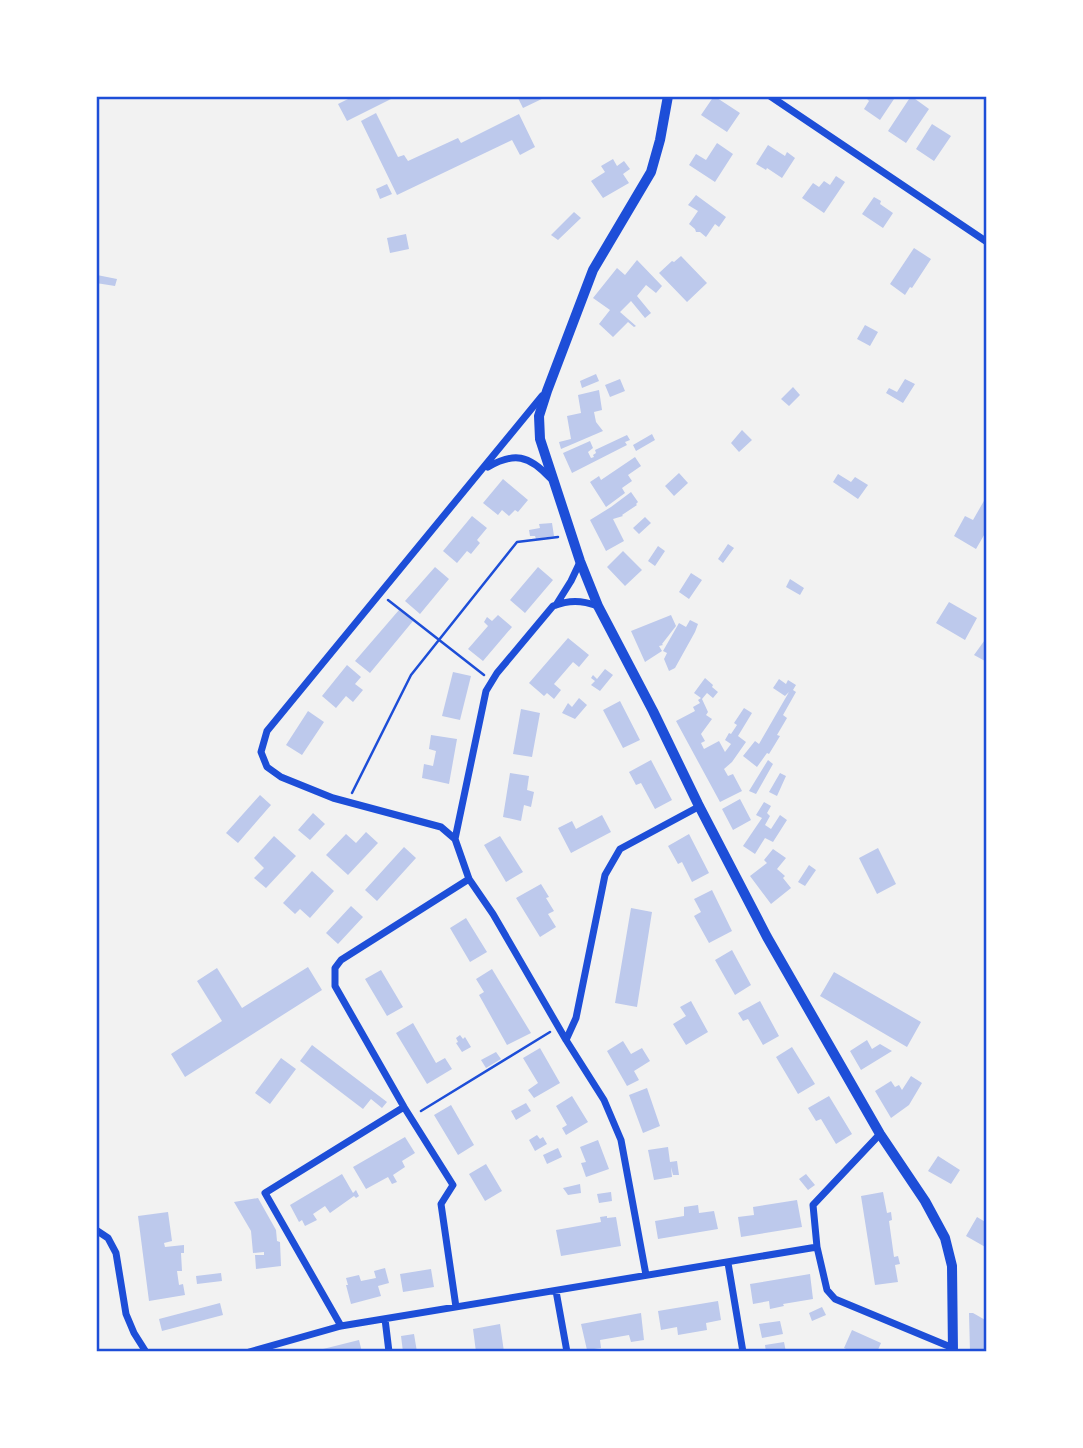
<svg xmlns="http://www.w3.org/2000/svg" width="1083" height="1448" font-family="Lato,sans-serif">
<style>
.building{fill:#bdc9ec}
.lines{fill:none;stroke-linecap:round;stroke-linejoin:round}
.path{stroke:#1d4ed8;stroke-width:2.5}
.minor{stroke:#1d4ed8;stroke-width:7}
.tertiary{stroke:#1d4ed8;stroke-width:10}
.neatline{fill:none;stroke:#1d4ed8;stroke-width:2.5}
</style>
<rect width="100%" height="100%" fill="#f2f2f2"/>
<path class="building" d="M354 96H397L347 121 338 104Z
M517 96H548L523 108Z
M714 96 740 113 727 132 701 115Z
M869 96H896L880 120 864 109 869 101 867 99Z
M911 96 929 109 906 143 888 131Z
M376 113 398 157 404 155 408 161 458 138 461 143 519 114 535 147 520 155 512 140 397 195 361 121Z
M932 124 951 136 934 161 916 149Z
M717 143 733 154 715 182 689 165 696 154 706 160Z
M768 145 785 156 787 152 795 158 782 178 767 168 766 170 756 164Z
M613 159 617 166 624 161 630 169 623 174 629 183 603 198 591 181 605 172 601 166Z
M836 176 845 182 824 213 802 198 813 183 819 187 824 181 830 185Z
M387 184 392 194 380 199 376 189Z
M696 195 726 217 719 227 715 224 706 237 700 232H696L695 229 689 224 698 211 688 205Z
M874 197 881 201 880 204 893 213 883 228 862 214Z
M574 212 581 218 558 240 551 235Z
M406 234 409 249 390 253 387 238Z
M914 248 931 259 912 288 910 287 905 295 890 284Z
M681 256 707 283 687 302 659 273 672 261 674 262Z
M637 260 662 286 656 293 646 285 637 296 651 313 645 318 631 301 620 312 636 326 634 327 628 322 613 337 599 324 610 310 593 298 617 268 625 275Z
M97 275 117 279 115 286 96 283Z
M865 325 878 332 870 346 857 339Z
M596 374 599 381 582 388 580 381Z
M620 379 625 391 610 397 605 385Z
M905 379 915 384 903 403 886 393 889 388 897 392Z
M793 387 800 395 789 406 781 399Z
M599 390 602 410 594 412 596 422 603 431 561 449 559 442 571 439 567 416 581 413 578 395Z
M742 430 752 440 739 452 731 443Z
M652 434 655 440 636 451 633 445Z
M627 435 630 440 625 442 627 445 572 473 563 453 590 441 593 448 588 452 591 458 594 457 593 455 596 453 595 450Z
M635 457 641 466 628 475 632 481 622 488 625 493 606 507 590 482 599 476 601 480Z
M679 473 688 483 674 496 665 486Z
M838 474 851 482 855 477 868 485 858 499 833 482Z
M503 479 528 500 518 512 515 510 509 516 502 510 498 515 483 503Z
M631 492 638 502 636 504 637 505 622 515 623 516 613 519 624 541 606 551 590 520 611 507Z
M985 499 987 500V530L976 549 954 536 965 516 973 520Z
M472 516 487 528 477 540 480 543 471 554 467 551 457 563 443 551Z
M645 517 651 523 639 534 633 528Z
M552 523 554 536 536 539 535 536H530L529 530 540 528 539 524Z
M728 544 734 548 723 563 718 559Z
M658 546 665 551 655 566 648 561Z
M623 551 642 570 625 586 607 567Z
M435 567 449 579 420 614 405 601Z
M538 567 553 580 525 613 510 600Z
M691 573 702 580 689 599 679 592Z
M790 579 804 588 800 595 786 587Z
M949 602 977 618 965 640 936 623Z
M399 610 413 621 370 673 355 661Z
M498 615 512 627 483 661 468 649 488 626 484 622 487 617 492 621Z
M671 615 676 626 662 644 663 645 659 646 662 651 645 662 631 631Z
M690 620 698 624 695 632 675 668 669 671 664 659 667 653 663 651 679 623 686 627Z
M987 637V658L985 661 974 655Z
M568 638 589 655 579 667 573 662 554 684 561 690 554 699 547 693 544 696 529 683Z
M347 665 361 677 355 684 363 690 353 702 346 696 336 708 322 696Z
M605 669 613 675 600 691 591 685 595 681 591 678 593 675 597 679Z
M453 672 471 676 460 720 442 716Z
M705 678 713 685 712 687 718 692 713 698 707 693 702 699 708 712 706 715 712 719 701 734 705 741 701 743 704 749 719 741 725 752 731 744 725 740 729 733 731 734 737 725 734 723 744 708 752 713 738 736 746 742 732 762 724 769 728 776 733 774 742 791 720 802 676 721 695 711 693 707 700 703 698 700 701 698 694 693Z
M779 679 786 684 788 680 796 685 793 690 796 692 783 715 787 718 777 735 780 736 769 754 767 753 757 767 743 756 755 741 759 744 789 692 785 696 773 688Z
M579 698 587 705 575 719 562 713 568 703 572 707Z
M620 701 640 740 623 748 603 710Z
M521 709 540 713 532 757 513 754Z
M308 711 324 722 302 755 286 745Z
M431 735 457 739 449 784 422 778 424 764 433 766 436 751 429 749Z
M651 760 672 800 655 809 641 783 636 785 629 772Z
M768 760 773 764 756 794 749 791Z
M510 773 529 776 527 790 534 792 531 807 524 805 521 821 503 817Z
M780 773 786 776 777 796 769 792Z
M260 795 271 805 238 843 226 833Z
M740 799 751 820 733 830 722 809Z
M764 802 771 806 767 813 770 816 765 825 771 829 780 815 787 820 773 842 765 838 755 854 743 846 762 818 756 815Z
M313 813 325 824 310 840 298 830Z
M602 815 611 832 571 853 558 828 572 821 576 829Z
M366 832 378 843 348 875 326 855 346 834 356 843Z
M689 834 709 873 692 882 682 862 678 864 668 846Z
M274 836 296 856 266 888 254 878 264 868 254 858Z
M500 836 523 872 506 882 484 845Z
M404 847 416 858 377 901 365 890Z
M878 848 896 884 877 894 859 858Z
M773 849 786 858 777 869 785 876 783 878 791 888 771 904 750 876 767 863 764 860Z
M809 865 816 870 805 886 798 882Z
M312 871 334 891 310 918 300 909 295 914 283 903Z
M541 884 549 897 546 898 554 911 548 914 556 927 540 937 516 898Z
M712 890 732 931 709 943 694 916 701 912 694 899Z
M351 906 363 917 338 944 326 933Z
M631 908 652 912 637 1007 615 1003Z
M466 918 487 952 470 962 450 928Z
M732 950 751 985 735 995 715 960Z
M308 967 322 990 185 1077 171 1054 222 1021 197 981 217 968 242 1008Z
M492 969 531 1033 507 1045 479 995 484 992 476 979Z
M381 970 403 1007 387 1016 365 979Z
M834 972 921 1022 907 1047 820 996Z
M691 1001 708 1032 686 1045 673 1024 686 1016 680 1007Z
M760 1001 779 1036 763 1045 748 1019 743 1021 738 1013Z
M413 1023 436 1063 445 1058 452 1069 427 1084 396 1033Z
M460 1035 463 1039 465 1037 471 1047 462 1052 456 1043 458 1042 456 1038Z
M867 1040 872 1049 880 1044 892 1051 861 1070 850 1051Z
M623 1041 631 1054 642 1048 650 1061 634 1071 639 1080 627 1086 607 1051Z
M312 1045 387 1102 382 1108 371 1099 363 1109 300 1061Z
M792 1047 815 1084 798 1094 776 1057Z
M540 1048 560 1083 534 1098 528 1090 538 1083 523 1058Z
M496 1052 501 1059 486 1068 481 1060Z
M281 1058 296 1069 270 1104 255 1093Z
M911 1076 922 1083 909 1105 891 1118 875 1091 891 1081 895 1087 899 1085 902 1090Z
M647 1088 660 1126 643 1133 629 1095Z
M572 1096 588 1122 566 1135 562 1128 567 1125 556 1106Z
M829 1096 852 1134 836 1144 821 1119 816 1121 808 1108Z
M526 1103 531 1111 516 1120 511 1111Z
M451 1105 474 1145 458 1155 434 1115Z
M537 1135 540 1139 543 1137 547 1144 535 1151 529 1140Z
M405 1137 415 1153 402 1161 405 1167 393 1175 397 1182 392 1184 388 1177 366 1189 353 1167Z
M598 1140 609 1169 586 1177 581 1163 586 1162 580 1147Z
M668 1147 670 1162 677 1161 679 1175H673L671 1167 672 1177 654 1180 648 1150Z
M558 1148 562 1157 547 1164 543 1155Z
M938 1156 960 1170 951 1184 928 1171Z
M486 1164 502 1191 485 1201 469 1174Z
M342 1174 353 1193 356 1190 359 1196 356 1198 354 1196 330 1213 325 1206 313 1214 317 1220 305 1226 302 1220 299 1222 290 1205Z
M806 1174 815 1185 808 1190 799 1179Z
M580 1184 581 1193 568 1195 563 1188Z
M611 1192 612 1201 599 1203 597 1194Z
M883 1192 887 1213 891 1212 892 1220 889 1221 894 1257 898 1256 900 1264 895 1265 898 1282 875 1285 861 1196Z
M258 1198 276 1230 277 1241 280 1242 281 1266 256 1269 255 1255H264V1252L253 1253 251 1231 234 1202Z
M797 1200 802 1227 741 1237 738 1217 754 1215 753 1207Z
M698 1205 699 1213 714 1211 718 1229 658 1239 655 1221 684 1216V1207Z
M168 1212 172 1241 164 1243 165 1247 184 1245V1253H181L182 1271H177L179 1285 183 1284 185 1295 149 1301 138 1216Z
M607 1216V1218L616 1217 621 1246 561 1256 556 1230 601 1222 600 1217Z
M977 1217 987 1223V1248L966 1236Z
M385 1268 389 1283 378 1286 381 1296 351 1304 346 1285H348L346 1278 359 1275 361 1281 376 1278 374 1271Z
M431 1269 434 1287 403 1292 400 1274Z
M221 1273 222 1281 197 1284 196 1276Z
M810 1274 813 1299 783 1304 784 1306 770 1309 769 1301 753 1304 750 1284Z
M718 1301 721 1320 706 1323 707 1330 678 1335 677 1327 661 1330 658 1311Z
M220 1303 223 1315 162 1331 159 1319Z
M822 1307 826 1315 812 1321 809 1313Z
M641 1313 644 1340 631 1342 629 1335 600 1340 601 1348 587 1350 581 1324Z
M969 1313H973L987 1321V1352H970Z
M780 1321 783 1334 762 1338 759 1324Z
M500 1324 504 1352H476L473 1329Z
M852 1330 881 1343 877 1352H852L844 1348Z
M414 1334 417 1352H403L401 1336Z
M359 1340 362 1352H324L323 1349Z
M784 1342 786 1352H766L765 1345Z"/>
<g class="lines">
<path class="path" d="M388 600 484 675
M352 793 411 675 517 542 558 537
M421 1111 550 1032"/>
<path class="minor" d="M770 96 987 242
M488 467C514 452 529 455 550 478
M556 605 571 581 580 562
M598 606C581 600 569 600 553 606L497 673 486 691 455 839 469 879 493 914 566 1040 604 1100 621 1140 646 1275
M455 839 441 827 333 798 281 777 267 767 261 752 267 731 542 396
M566 1040 576 1018 605 875 620 849 700 806
M880 1134 813 1205 817 1247 827 1290 835 1299 953 1348
M96 1230 108 1238 116 1253 126 1314 134 1333 146 1352
M728 1263 743 1352
M556 1291 567 1352
M456 1307 441 1204 453 1185 404 1107 335 986V968L341 960 469 879
M385 1319 389 1352
M341 1326 265 1193 404 1107
M249 1352 341 1326 817 1247"/>
<path class="tertiary" d="M668 96 660 140 651 172 593 270 547 391 539 416 540 439 580 561 598 606 653 711 698 804 767 937 880 1134 925 1201 945 1238 952 1266 953 1352"/>
</g>
<rect width="1083" height="1448" fill="none" stroke="#ffffff" stroke-width="196"/>
<rect x="98" y="98" width="887" height="1252" class="neatline"/>
</svg>
